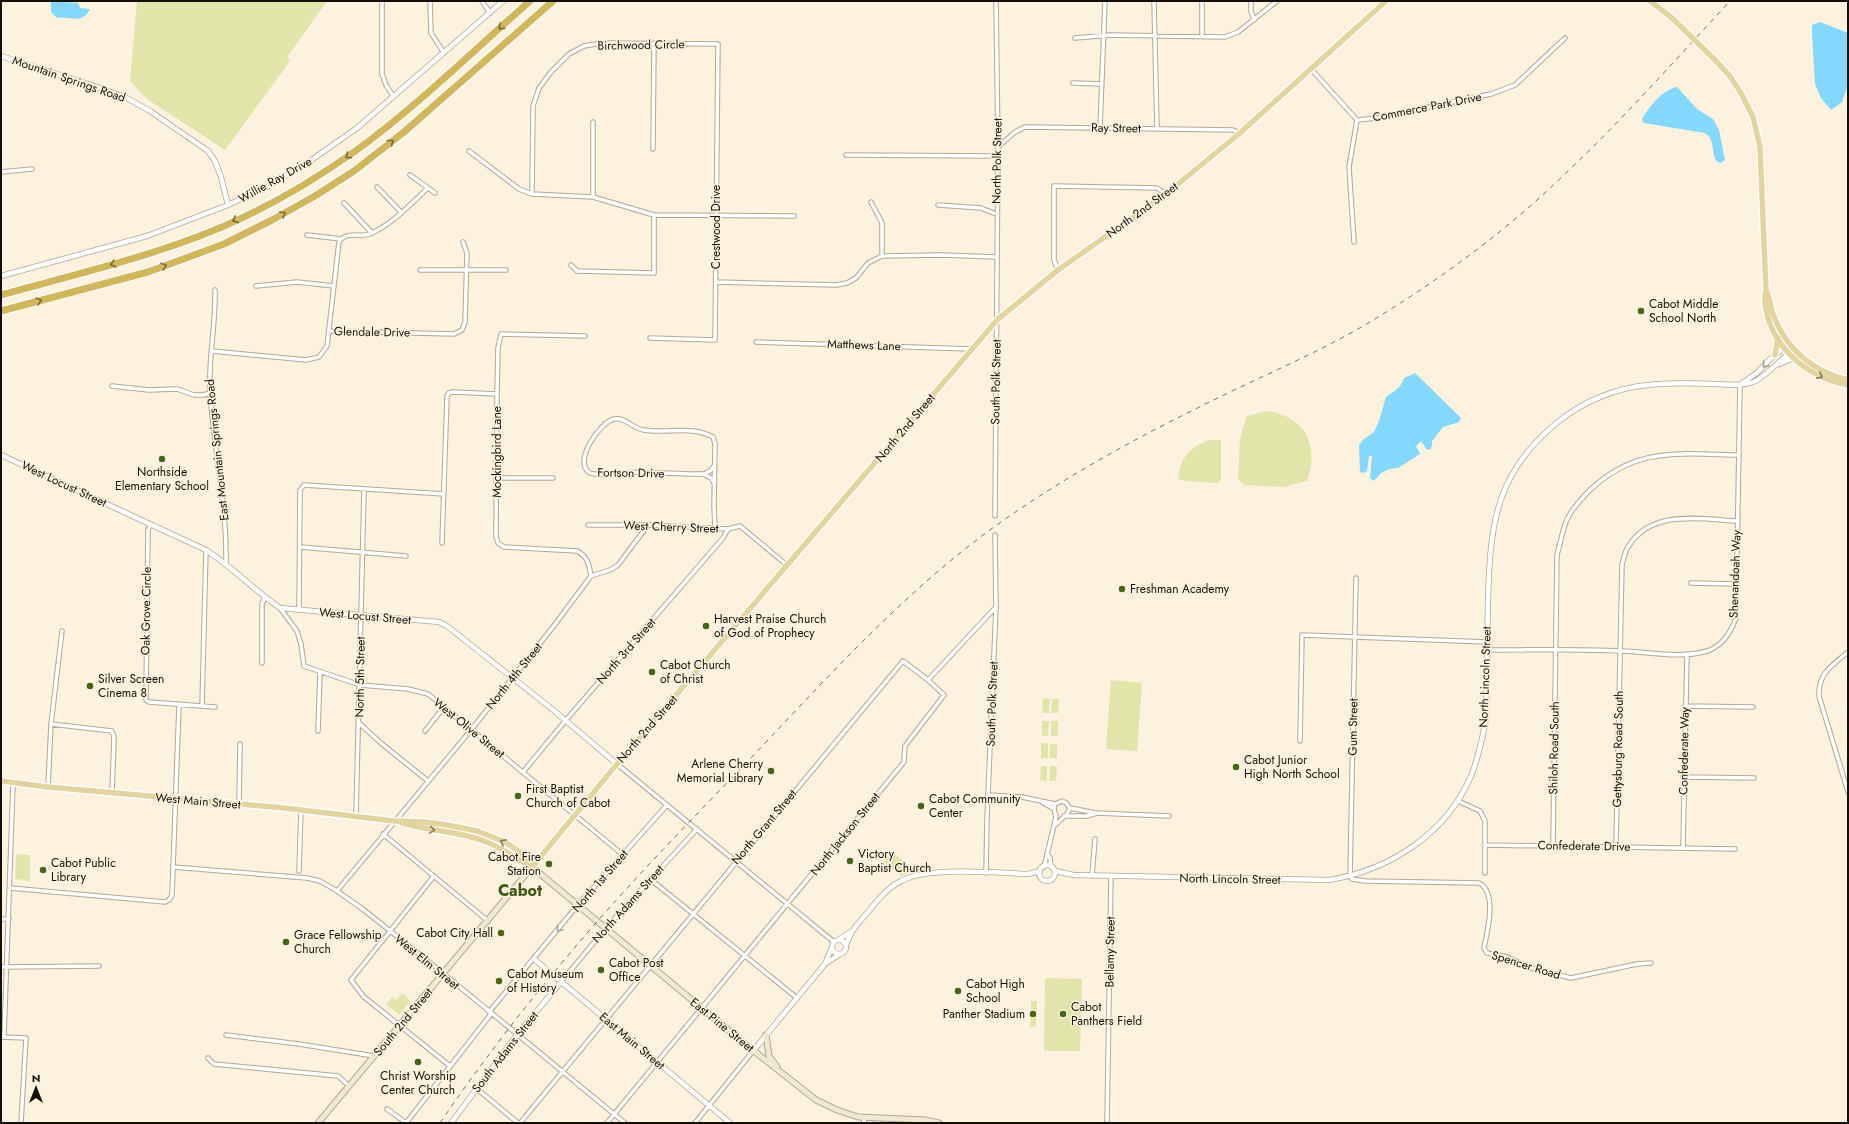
<svg xmlns="http://www.w3.org/2000/svg" width="1849" height="1124" font-family="Jost,sans-serif">
<style>
.green{fill:#e1e5aa}
.water{fill:#84d7fd}
.lines{fill:none;stroke-linecap:round;stroke-linejoin:round}
.minor-casing{stroke:#b1a793;stroke-width:5.5}
.tertiary-casing{stroke:#b1a793;stroke-width:6}
.secondary-casing{stroke:#b1a793;stroke-width:7}
.primary-casing{stroke:#fff;stroke-width:8}
.motorway-casing{stroke:#fff;stroke-width:9}
.minor{stroke:#fff;stroke-width:3.5}
.tertiary{stroke:#fff;stroke-width:4.5}
.secondary{stroke:#f1e9ce;stroke-width:5}
.primary{stroke:#e3d39d;stroke-width:5.5}
.motorway{stroke:#d1b65c;stroke-width:7}
.rail{stroke:#766f62;stroke-width:1;stroke-dasharray:5 5;stroke-linecap:butt}
.primary-bridge-casing{stroke:#fff;stroke-width:8;stroke-linecap:butt}
.primary-bridge{stroke:#e3d39d;stroke-width:5.5}
.oneway{stroke:#7c6b37}
.oneway2{stroke:#a19f9d}
.oneway3{stroke:#867b5a}
.poi-dot{fill:#476417;stroke:#fdf2dd;stroke-width:1.5}
.labels{text-anchor:middle;stroke-width:3;stroke-linejoin:round;paint-order:stroke}
.street-label{font-size:12px;fill:#141009;stroke:#fdf2dd}
.poi-label{font-size:12px;fill:#141009;stroke:#fdf2dd;text-anchor:start}
.district-label{font-size:16px;font-weight:bold;fill:#3e5812;stroke:#fdf2dd}
</style>
<rect width="100%" height="100%" fill="#fdf2dd"/>
<path class="green" d="M137 1H327L287 57 290 61 225 150 147 99 130 81Z
M1266 411C1305 416 1320 445 1307 481L1284 487 1244 485 1238 479 1240 438 1247 416Z
M1209 440H1221V479L1218 483 1186 481 1178 479C1180 458 1190 447 1209 440Z
M1111 680 1142 683 1137 751 1106 749Z
M1043 698 1050 699 1049 713H1042Z
M1052 699H1059L1058 713H1051Z
M1042 721H1049L1048 736H1042Z
M1051 721H1058V736H1051Z
M1041 743H1048V758H1041Z
M1050 744H1057V758H1050Z
M1041 766H1047V781L1040 780Z
M1050 766H1057L1056 781H1049Z
M893 852 905 862 909 873 901 876 884 862Z
M16 854 30 855V881L15 879Z
M1045 978 1082 979 1080 1051H1044Z
M402 993 411 1001 399 1015 386 1004 392 997 396 1000Z
M1031 1001H1037L1036 1027H1030Z"/>
<path class="water" d="M51 1 78 3 80 8 90 9C81 26 72 15 57 18L51 12Z
M1820 22 1848 33V85L1842 102 1831 110 1821 98 1815 84 1812 32V25Z
M1677 87 1697 109 1713 119 1719 130 1725 160 1721 163 1717 162C1711 153 1715 138 1705 133L1644 123 1642 119C1649 107 1663 89 1677 87Z
M1415 373 1461 418 1459 422 1443 427 1432 441V445L1431 449 1427 450 1421 441 1416 446 1420 454 1398 468 1389 469 1381 473 1374 481 1370 478 1372 456H1369L1367 471 1363 473 1360 472 1359 445 1364 439 1374 432 1379 421 1386 397C1393 391 1401 389 1404 378Z"/>
<g class="lines">
<defs>
<path id="minor" d="M382 1V74L386 85 393 96
M430 1 431 33 444 53
M482 1 490 13
M1154 1 1157 129
M1251 1V11L1254 20
M1202 36V1
M1075 38 1111 35 1225 37 1238 32 1277 1
M1312 70 1357 120 1377 118 1491 94 1515 85 1565 38
M1073 83 1102 84
M593 122V197
M1100 128 1105 1
M998 147 1015 132 1025 127 1233 130 1240 133
M653 149 654 44
M469 151 519 189 532 194
M846 155 997 156
M1 172 32 169
M410 175 435 193
M377 187 401 212
M871 202 882 223V256
M344 203 372 233
M938 205 981 208 996 214
M307 235 341 239
M1354 242 1349 167 1357 120
M571 265 577 271 654 273V215
M420 270H506
M1058 270 1054 260V186L1157 188 1166 194
M716 282 836 285 847 283 856 278 868 263 882 256 942 255 996 257
M256 286 297 282 334 286
M215 290C216 324 208 359 210 393 214 450 227 506 226 563
M329 331 454 334 462 330 465 322 467 253 463 242
M585 336 501 334 498 348 497 394 496 536 498 543 504 547 577 551C588 557 589 564 591 576
M650 338 715 340 718 44 603 43 584 46 569 54 551 72 539 88 533 106 532 194 593 197 654 215 794 216
M756 342 972 349
M212 351 306 360 319 357 327 346 339 242C347 230 359 238 370 234 391 225 411 204 428 188
M112 386 149 390 177 389 194 395H203L210 393
M704 474 710 471 714 466
M496 478H553
M714 483 711 478 703 474C673 474 644 471 614 473 608 473 597 476 590 473 572 462 600 422 614 419 627 417 632 429 644 430 667 434 692 425 713 437L715 444 714 505 715 527
M995 516 998 147 996 1
M151 524 148 530 146 700 149 702 215 707
M588 525H648L728 529 740 526 788 566
M442 543 447 396 449 393 453 392 497 394
M300 547 406 556
M1356 578 1350 876 1352 879 1365 881 1479 883C1498 893 1487 932 1484 948L1487 953 1507 957 1531 968 1571 978 1637 964 1651 963
M1691 583 1736 584
M280 608 297 631 301 644 304 666 360 685 408 689 428 694 622 854
M299 610 300 490 304 485 444 494
M1487 650C1532 650 1577 649 1622 651 1649 652 1680 659 1707 651 1723 646 1731 632 1736 618L1740 385
M1848 652C1832 666 1818 673 1819 696L1848 792
M262 663V604L265 597
M202 706 206 550
M1685 706 1753 707
M359 723 382 744 428 781
M51 724 112 731 114 737 112 793
M318 731 320 672
M425 731 444 707
M1300 741 1302 635 1487 642
M617 764 834 942
M523 772 566 720 723 538 728 529
M1683 777 1754 778
M48 787 51 724 62 631
M988 795 1022 797 1055 804 1062 801 1066 803 1070 808 1096 813 1169 816
M1458 801 1480 811 1485 821V873
M1042 802 1054 809
M239 804 240 744
M356 816 364 490
M1064 816H1086L1094 814
M1054 826 1067 814 1070 808
M383 834 488 921
M1485 845 1735 849
M1553 845 1557 555C1560 544 1562 533 1566 522 1570 511 1581 499 1590 490 1636 446 1681 454 1739 455
M1616 846 1622 564C1624 559 1625 551 1628 547 1651 509 1700 519 1737 521
M1683 848 1687 654
M1048 855 1050 858 1051 867
M173 867 307 878 320 881 337 891
M1044 867 1056 817 1054 809 1055 804
M299 871 301 809
M986 873 987 818 996 607 995 535
M434 876 351 980 364 997 450 1066
M1092 876 1095 839
M650 879 797 998
M10 888 165 902 169 900 172 895 179 705
M1 919H9
M1 967 99 966
M561 982 605 929 697 829
M489 1012 577 906 667 805
M226 1035 299 1044 374 1056
M1 1037 26 1038 21 1123
M4 1037 13 784
M208 1058 214 1064 338 1076 349 1086
M476 1088 518 1123
M387 1109 406 1123
M406 1123 491 1014
M520 1123 903 661 928 680
M607 1123 904 762 905 746 944 695 928 680 996 607
M625 1123 444 974 364 910 337 891 471 730 553 627 591 576 610 570 618 565 648 525
M695 1123 753 1051
M864 1123V1118
M1107 1123 1111 876"/>
<path id="tertiary" d="M1 56 91 85 125 97 150 111 208 151 215 161 221 177 228 205
M1 276 147 236 228 205 267 187 310 161 357 128 503 1
M1780 364 1790 359 1796 360
M1741 384 1758 372 1769 360 1789 344
M1 455 206 550C232 567 254 590 280 608L439 622 447 626 552 709 617 764
M1039 873a8 8 0 1 1 16 0a8 8 0 1 1-16 0Z
M1055 871 1074 875 1329 880C1390 870 1446 834 1471 776 1479 757 1482 739 1486 719 1487 680 1487 641 1488 601 1490 525 1495 472 1559 421 1584 401 1616 388 1648 385 1670 382 1692 383 1714 384 1726 384 1741 387 1753 382 1763 379 1781 359 1791 352
M832 947a7 7 0 1 1 14 0a7 7 0 1 1-14 0Z
M838 940 852 931
M846 945C850 932 859 922 868 912 877 901 887 888 901 881 928 866 995 873 1028 874L1040 871
M534 959 730 1123
M825 964 840 954
M753 1051 825 964 832 947
M451 1123 517 1035 561 982"/>
<path id="secondary" d="M766 1035 769 1056 777 1067
M318 1123 532 867 740 1040 816 1100 837 1110 858 1117 925 1120 939 1123"/>
<path id="primary" d="M1650 1 1671 17
M1715 60 1729 75 1741 93 1753 117 1760 147 1766 290C1764 299 1765 305 1767 314 1776 352 1811 378 1848 385
M1766 290C1770 298 1770 306 1773 314 1785 348 1813 372 1848 380
M1775 355 1778 338
M1 781 48 787 284 808 394 821 425 822 447 825 477 831 505 842 526 856 532 867
M402 823C429 831 458 831 484 841 501 847 515 859 531 866
M532 867 617 764 997 320 1058 270 1166 194 1240 133 1386 1"/>
<path id="motorway" d="M1 295C66 277 133 261 197 237 251 217 307 185 354 152 415 108 473 51 530 1
M1 311 148 272 224 244 272 220 315 196 354 171 404 132 553 1"/>
</defs>
<use href="#minor" class="minor-casing"/>
<use href="#tertiary" class="tertiary-casing"/>
<use href="#secondary" class="secondary-casing"/>
<use href="#primary" class="primary-casing"/>
<use href="#motorway" class="motorway-casing"/>
<use href="#minor" class="minor"/>
<use href="#tertiary" class="tertiary"/>
<use href="#secondary" class="secondary"/>
<use href="#primary" class="primary"/>
<use href="#motorway" class="motorway"/>
<path class="rail" d="M440 1123C487 1054 539 988 595 924 644 868 697 814 749 760 827 678 903 593 994 527 1068 474 1147 432 1228 393 1280 368 1334 345 1383 314 1449 273 1512 226 1568 171 1625 117 1677 58 1730 1"/>
<defs>
<path id="primary-bridge" d="M1671 17 1715 60"/>
</defs>
<use href="#primary-bridge" class="primary-bridge-casing"/>
<use href="#primary-bridge" class="primary-bridge"/>
</g>
<defs><path id="oneway-chevron" d="M-2-3.5L2.5 0L-2 3.5" fill="none" stroke-width="1.6" stroke-linecap="round" stroke-linejoin="round"/></defs>
<g class="oneway">
<use href="#oneway-chevron" transform="translate(501 27) rotate(139)"/>
<use href="#oneway-chevron" transform="translate(391 142) rotate(-38)"/>
<use href="#oneway-chevron" transform="translate(348 156) rotate(146)"/>
<use href="#oneway-chevron" transform="translate(283 214) rotate(-30)"/>
<use href="#oneway-chevron" transform="translate(235 220) rotate(156)"/>
<use href="#oneway-chevron" transform="translate(113 264) rotate(164)"/>
<use href="#oneway-chevron" transform="translate(164 266) rotate(-19)"/>
<use href="#oneway-chevron" transform="translate(39 301) rotate(-15)"/>
</g>
<g class="oneway2">
<use href="#oneway-chevron" transform="translate(1765 365) rotate(132)"/>
<use href="#oneway-chevron" transform="translate(559 929) rotate(130)"/>
</g>
<g class="oneway3">
<use href="#oneway-chevron" transform="translate(1820 376) rotate(26)"/>
<use href="#oneway-chevron" transform="translate(432 830) rotate(9)"/>
<use href="#oneway-chevron" transform="translate(503 842) rotate(-152)"/>
</g>
<g class="poi-dot">
<circle cx="1641" cy="311" r="4"/>
<circle cx="162" cy="459" r="4"/>
<circle cx="1122" cy="589" r="4"/>
<circle cx="706" cy="626" r="4"/>
<circle cx="652" cy="672" r="4"/>
<circle cx="90" cy="686" r="4"/>
<circle cx="1236" cy="767" r="4"/>
<circle cx="771" cy="771" r="4"/>
<circle cx="518" cy="796" r="4"/>
<circle cx="921" cy="806" r="4"/>
<circle cx="850" cy="861" r="4"/>
<circle cx="549" cy="864" r="4"/>
<circle cx="43" cy="870" r="4"/>
<circle cx="501" cy="933" r="4"/>
<circle cx="286" cy="942" r="4"/>
<circle cx="601" cy="970" r="4"/>
<circle cx="499" cy="981" r="4"/>
<circle cx="958" cy="991" r="4"/>
<circle cx="1033" cy="1014" r="4"/>
<circle cx="1063" cy="1014" r="4"/>
<circle cx="418" cy="1062" r="4"/>
</g>
<g class="labels">
<g class="street-label">
<text transform="translate(641 45) rotate(-1)" y="4">Birchwood Circle</text>
<text transform="translate(69 79) rotate(19)" y="4">Mountain Springs Road</text>
<text transform="translate(1427 107) rotate(-11)" y="4">Commerce Park Drive</text>
<text transform="translate(1116 128) rotate(1)" y="4">Ray Street</text>
<text transform="translate(997 161) rotate(-89)" y="4">North Polk Street</text>
<text transform="translate(275 180) rotate(-29)" y="4">Willie Ray Drive</text>
<text transform="translate(1142 210) rotate(-36)" y="4">North 2nd Street</text>
<text transform="translate(716 227) rotate(-90)" y="4">Crestwood Drive</text>
<text transform="translate(372 332) rotate(1)" y="4">Glendale Drive</text>
<text transform="translate(864 345) rotate(2)" y="4">Matthews Lane</text>
<text transform="translate(996 382) rotate(-89)" y="4">South Polk Street</text>
<text transform="translate(905 428) rotate(-50)" y="4">North 2nd Street</text>
<text transform="translate(217 450) rotate(-96)" y="4">East Mountain Springs Road</text>
<text transform="translate(497 452) rotate(-90)" y="4">Mockingbird Lane</text>
<text transform="translate(631 473) rotate(1)" y="4">Fortson Drive</text>
<text transform="translate(64 484) rotate(25)" y="4">West Locust Street</text>
<text transform="translate(671 527) rotate(2)" y="4">West Cherry Street</text>
<text transform="translate(1735 574) rotate(-88)" y="4">Shenandoah Way</text>
<text transform="translate(146 611) rotate(-89)" y="4">Oak Grove Circle</text>
<text transform="translate(365 616) rotate(5)" y="4">West Locust Street</text>
<text transform="translate(626 651) rotate(-49)" y="4">North 3rd Street</text>
<text transform="translate(514 676) rotate(-51)" y="4">North 4th Street</text>
<text transform="translate(360 677) rotate(-89)" y="4">North 5th Street</text>
<text transform="translate(1485 677) rotate(-88)" y="4">North Lincoln Street</text>
<text transform="translate(992 704) rotate(-88)" y="4">South Polk Street</text>
<text transform="translate(1353 727) rotate(-89)" y="4">Gum Street</text>
<text transform="translate(469 728) rotate(39)" y="4">West Olive Street</text>
<text transform="translate(647 729) rotate(-49)" y="4">North 2nd Street</text>
<text transform="translate(1554 748) rotate(-89)" y="4">Shiloh Road South</text>
<text transform="translate(1618 749) rotate(-89)" y="4">Gettysburg Road South</text>
<text transform="translate(1684 751) rotate(-89)" y="4">Confederate Way</text>
<text transform="translate(198 801) rotate(5)" y="4">West Main Street</text>
<text transform="translate(764 827) rotate(-50)" y="4">North Grant Street</text>
<text transform="translate(845 834) rotate(-51)" y="4">North Jackson Street</text>
<text transform="translate(1584 846) rotate(1)" y="4">Confederate Drive</text>
<text transform="translate(1230 879) rotate(1)" y="4">North Lincoln Street</text>
<text transform="translate(600 881) rotate(-49)" y="4">North 1st Street</text>
<text transform="translate(628 904) rotate(-48)" y="4">North Adams Street</text>
<text transform="translate(1110 952) rotate(-89)" y="4">Bellamy Street</text>
<text transform="translate(427 962) rotate(39)" y="4">West Elm Street</text>
<text transform="translate(1526 965) rotate(17)" y="4">Spencer Road</text>
<text transform="translate(403 1022) rotate(-50)" y="4">South 2nd Street</text>
<text transform="translate(722 1025) rotate(39)" y="4">East Pine Street</text>
<text transform="translate(632 1041) rotate(40)" y="4">East Main Street</text>
<text transform="translate(505 1052) rotate(-52)" y="4">South Adams Street</text>
</g>
<g class="poi-label">
<text x="1649" y="308">Cabot Middle<tspan x="1649" dy="14">School North</tspan></text>
<text x="162" y="476" text-anchor="middle">Northside<tspan x="162" dy="14">Elementary School</tspan></text>
<text x="1130" y="593">Freshman Academy</text>
<text x="714" y="623">Harvest Praise Church<tspan x="714" dy="14">of God of Prophecy</tspan></text>
<text x="660" y="669">Cabot Church<tspan x="660" dy="14">of Christ</tspan></text>
<text x="98" y="683">Silver Screen<tspan x="98" dy="14">Cinema 8</tspan></text>
<text x="1244" y="764">Cabot Junior<tspan x="1244" dy="14">High North School</tspan></text>
<text x="763" y="768" text-anchor="end">Arlene Cherry<tspan x="763" dy="14">Memorial Library</tspan></text>
<text x="526" y="793">First Baptist<tspan x="526" dy="14">Church of Cabot</tspan></text>
<text x="929" y="803">Cabot Community<tspan x="929" dy="14">Center</tspan></text>
<text x="858" y="858">Victory<tspan x="858" dy="14">Baptist Church</tspan></text>
<text x="541" y="861" text-anchor="end">Cabot Fire<tspan x="541" dy="14">Station</tspan></text>
<text x="51" y="867">Cabot Public<tspan x="51" dy="14">Library</tspan></text>
<text x="493" y="937" text-anchor="end">Cabot City Hall</text>
<text x="294" y="939">Grace Fellowship<tspan x="294" dy="14">Church</tspan></text>
<text x="609" y="967">Cabot Post<tspan x="609" dy="14">Office</tspan></text>
<text x="507" y="978">Cabot Museum<tspan x="507" dy="14">of History</tspan></text>
<text x="966" y="988">Cabot High<tspan x="966" dy="14">School</tspan></text>
<text x="1071" y="1011">Cabot<tspan x="1071" dy="14">Panthers Field</tspan></text>
<text x="1025" y="1018" text-anchor="end">Panther Stadium</text>
<text x="418" y="1080" text-anchor="middle">Christ Worship<tspan x="418" dy="14">Center Church</tspan></text>
</g>
<g class="district-label">
<text x="520" y="896">Cabot</text>
</g>
</g>
<rect width="1849" height="1124" fill="none" stroke="#141009" stroke-width="4"/>
<g transform="translate(36 1088)" stroke="#fdf2dd" stroke-width="3" paint-order="stroke">
<path d="M0-3L7 15L0 10L-7 15Z" fill="#141009"/>
<text y="-6" font-size="11" font-weight="bold" text-anchor="middle" fill="#141009">N</text>
</g>
</svg>
